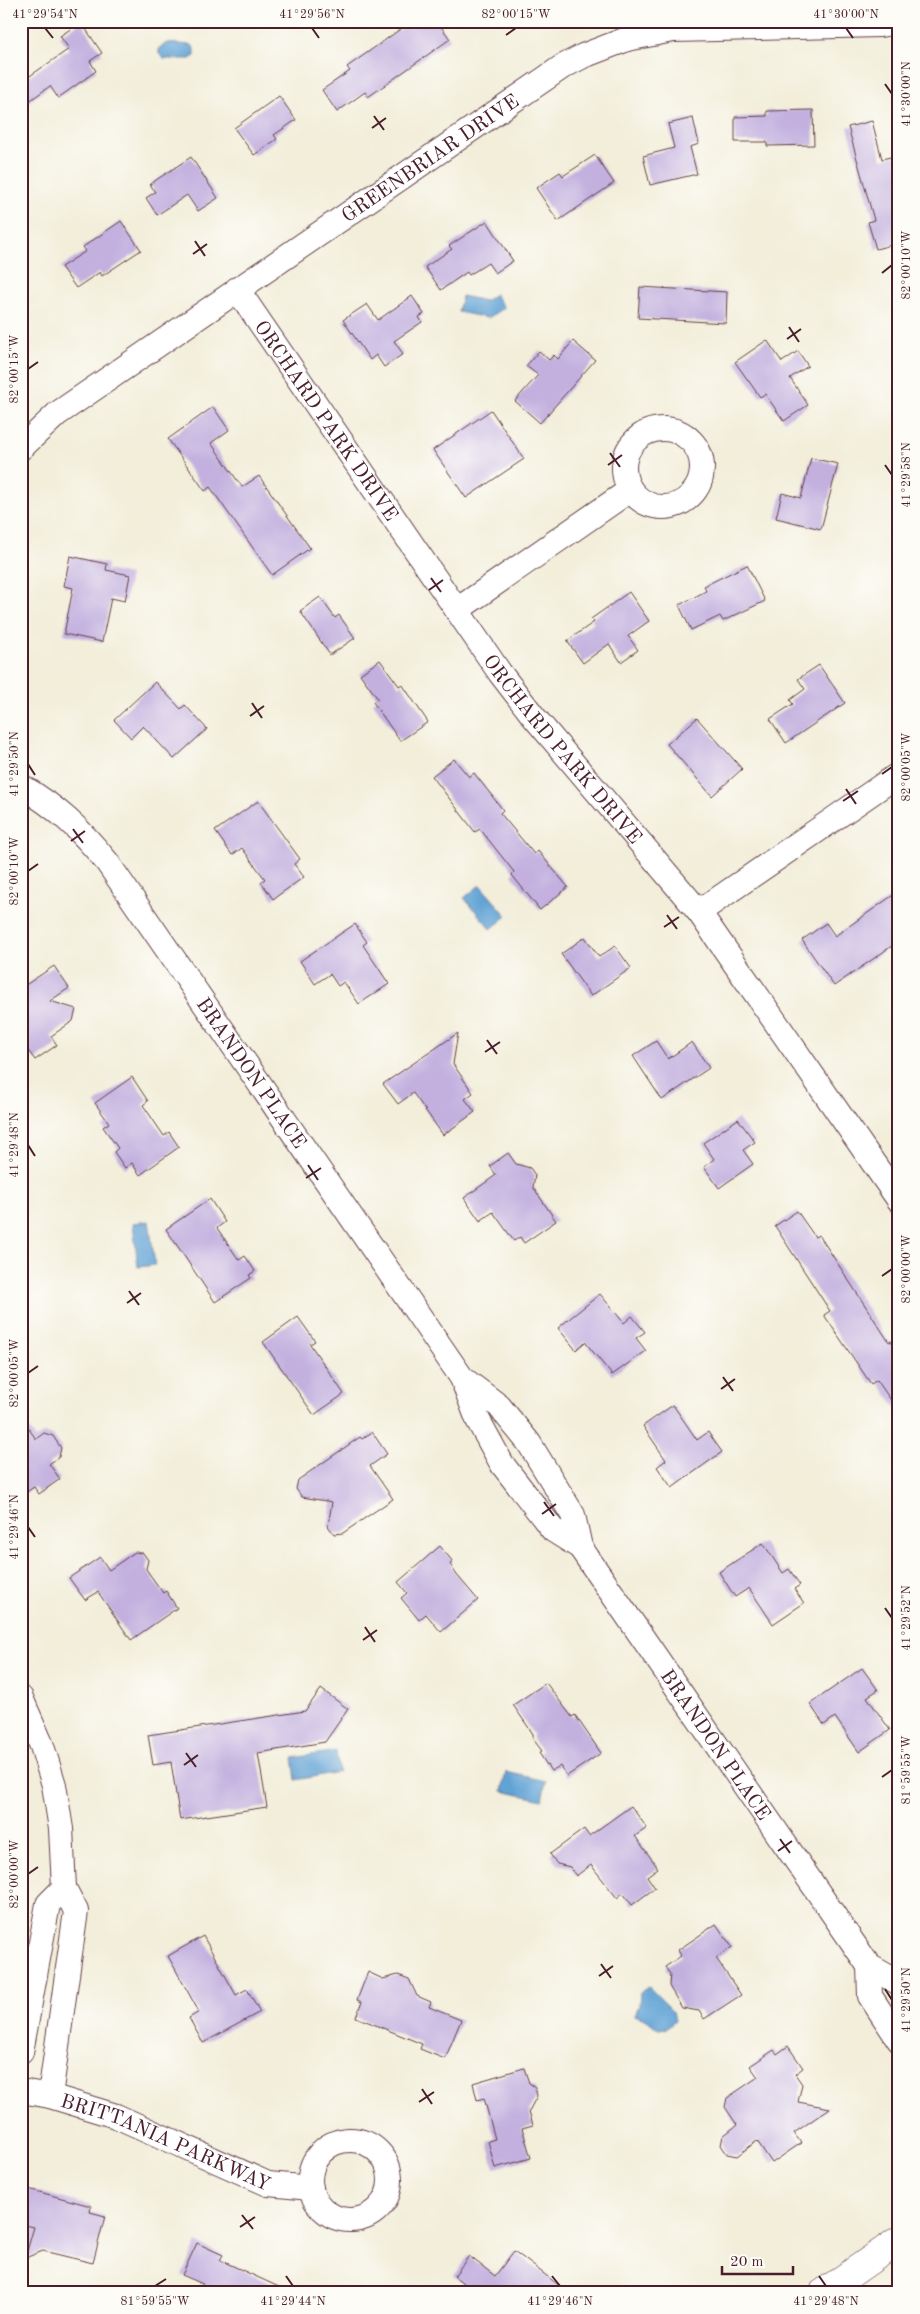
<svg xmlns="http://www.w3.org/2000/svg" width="920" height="2314" font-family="'Old Standard TT',serif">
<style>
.water{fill:#61a3d5;stroke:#566180}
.building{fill:#c3b0df}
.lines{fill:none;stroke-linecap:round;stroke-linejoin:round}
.street-casing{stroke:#633e45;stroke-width:26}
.secondary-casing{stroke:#633e45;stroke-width:29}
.street{stroke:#fff;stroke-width:24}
.secondary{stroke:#fff;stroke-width:28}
.ticks{fill:none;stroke:#4a1f2b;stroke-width:2}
.labels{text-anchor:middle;stroke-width:5;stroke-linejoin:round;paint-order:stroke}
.street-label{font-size:20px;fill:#4a1f2b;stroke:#fdfcf7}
.neatline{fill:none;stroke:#4a1f2b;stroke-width:2}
.ticks-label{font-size:12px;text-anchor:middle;fill:#4a1f2b}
</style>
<rect width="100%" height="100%" fill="#fdfcf7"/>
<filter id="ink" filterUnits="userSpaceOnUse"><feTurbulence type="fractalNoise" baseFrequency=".02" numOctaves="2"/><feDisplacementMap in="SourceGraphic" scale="10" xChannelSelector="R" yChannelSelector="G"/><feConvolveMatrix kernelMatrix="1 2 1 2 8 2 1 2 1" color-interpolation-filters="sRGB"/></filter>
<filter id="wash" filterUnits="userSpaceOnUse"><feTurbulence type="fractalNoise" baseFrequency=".0096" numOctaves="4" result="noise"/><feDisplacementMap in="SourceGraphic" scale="20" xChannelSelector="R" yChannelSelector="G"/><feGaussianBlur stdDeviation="1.12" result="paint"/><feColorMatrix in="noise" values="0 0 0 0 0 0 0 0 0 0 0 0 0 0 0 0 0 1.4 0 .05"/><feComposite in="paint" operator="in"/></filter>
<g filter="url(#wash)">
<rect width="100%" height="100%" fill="#f2eeda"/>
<path class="water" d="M167 43 192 45 195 50V56L190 59H164L159 54V48Z
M495 294 504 308 488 318 458 312 462 296 485 301Z
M480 885 507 916 491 929 464 898Z
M149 1221 155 1265 138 1267 133 1223Z
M336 1751 339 1772 296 1780 293 1758Z
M506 1772 546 1781 542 1800 502 1791Z
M649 1987 673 2011 675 2021 667 2028 658 2029 647 2020 635 2015 639 2005 640 1992Z"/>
<g id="blocks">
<path class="building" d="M412 21H437L450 39 368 97 365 92 337 112 322 90 350 71 347 67Z
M81 22 102 53 90 61 96 71 58 98 50 86 21 107V82L69 49 60 36Z
M279 96 296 120 274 135 277 139 254 155 234 128Z
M813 110 814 145 767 146V142H735V117L767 116V111Z
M693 118 699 144 690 147 697 174 650 185 643 156 674 148 668 124Z
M872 121 882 159 899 155V243L876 249 868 222 874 220 848 127Z
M595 155 614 183 558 221 536 188 560 172 563 176Z
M191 157 218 198 198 211 187 195 157 215 146 198 155 192 150 184Z
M121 221 141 250 102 276 100 272 76 288 61 267 86 251 83 247Z
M487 221 513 261 495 273 488 263 469 275 467 272 441 290 425 267 452 249 449 246Z
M640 287 727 292 726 323 638 318Z
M412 296 424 314 419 317 422 322 394 341 403 354 384 367 376 355 370 360 343 320 367 304 378 320Z
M767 340 782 362 798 351 808 366 790 378 808 405 784 421 765 394 760 397 735 362Z
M573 341 595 360 540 423 515 401 538 375 526 366 539 351 549 360 554 355 558 359Z
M213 407 229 430 211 443 242 487 259 476 310 548 272 575 210 487 205 491 168 439Z
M491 410 524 459 466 498 433 450Z
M811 458 838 464 821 529 776 518 782 493 801 498Z
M70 556 107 564 106 570 130 575 125 601 111 598 102 642 64 634 73 588 64 586Z
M747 565 765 601 723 621 720 616 691 630 679 605 706 591 704 586Z
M629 592 649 621 628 636 638 650 621 662 609 644 583 663 567 641 594 622 591 619Z
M320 597 335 618 339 615 355 638 330 655 300 611Z
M380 660 399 686 402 684 428 722 400 741 373 702 378 699 360 674Z
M819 665 845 703 786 743 770 719 793 704 790 700 805 689 798 679Z
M155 682 181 709 185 705 207 729 174 759 143 726 131 738 114 720Z
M697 718 742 769 712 796 667 744Z
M454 759 469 777 474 773 503 810 500 813 534 854 538 851 568 887 540 910 512 875 514 872 480 829 475 832 432 776Z
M258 801 300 859 294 864 304 877 273 899 261 882 265 879 242 848 232 855 215 831Z
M899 891V941L834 986 802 940 826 923 835 936Z
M355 924 367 942 363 945 389 984 359 1004 344 982 338 986 330 974 315 984 300 961Z
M585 937 599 957 615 946 631 968 591 996 561 954Z
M54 966 69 988 50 1001 76 1009 73 1021 51 1036 57 1045 35 1060 21 1041V988Z
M458 1033 453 1064 473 1093 465 1099 475 1112 443 1135 413 1093 398 1104 383 1084Z
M656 1041 668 1059 692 1042 709 1068 662 1100 633 1056Z
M132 1077 148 1101 143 1105 164 1136 169 1132 179 1147 140 1175 132 1163 125 1168 114 1152 118 1148 103 1127 109 1123 95 1103Z
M738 1119 755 1142 743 1150 753 1164 719 1188 704 1167 714 1159 703 1143Z
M508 1153 516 1164 530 1168 535 1175 533 1187 556 1221 524 1243 520 1237 514 1241 493 1212 480 1221 464 1198 496 1175 490 1166Z
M210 1199 225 1222 217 1228 239 1260 245 1256 255 1271 249 1275 251 1278 215 1302 166 1229Z
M797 1211 815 1237 819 1235 889 1342 891 1341 899 1352V1412L877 1380 871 1384 824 1315 830 1311 775 1226Z
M600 1294 624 1323 632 1316 645 1332 636 1338 646 1351 612 1375 585 1342 576 1350 558 1328Z
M298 1317 315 1341 310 1344 344 1394 314 1415 263 1342Z
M673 1405 697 1440 708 1432 722 1452 672 1488 657 1467 666 1460 643 1426Z
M21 1418 36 1439 44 1433 53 1436 61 1448 59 1457 49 1464 60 1479 39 1494 34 1487 21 1496Z
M372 1432 387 1454 370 1466 393 1499 343 1533 334 1534 328 1526 332 1502 302 1497 296 1489 298 1480 360 1437 362 1439Z
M763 1543 783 1573 789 1569 800 1585 794 1589 804 1603 773 1624 749 1588 735 1597 719 1572Z
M440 1546 453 1562 450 1564 456 1574 478 1600 441 1632 426 1614 419 1620 401 1598 407 1593 398 1582Z
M135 1552 143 1553 148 1560 146 1569 163 1593 166 1591 177 1608 131 1640 98 1592 85 1600 69 1578 100 1557 109 1570Z
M862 1668 878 1690 867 1697 890 1730 859 1752 835 1717 824 1725 810 1704Z
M546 1683 572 1717 575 1715 601 1753 567 1776 560 1766 551 1771 539 1753 542 1751 533 1739V1734L513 1705Z
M321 1689 348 1709 325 1742 258 1753 267 1807 180 1820 171 1762 153 1765 148 1735 305 1711Z
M631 1806 647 1828 635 1836 658 1868 647 1876 655 1888 632 1905 623 1893 617 1898 591 1865 576 1876 570 1867 557 1864 550 1854 584 1829 589 1836Z
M716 1924 732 1947 716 1958 741 1995 704 2019 699 2011 682 2008 669 1986 670 1974 665 1967 681 1956 678 1950Z
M203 1936 236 1995 247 1989 260 2012 203 2043 189 2018 199 2012 168 1956Z
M368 1972 383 1979 398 1975 409 1979 417 1996 431 2002 429 2007 461 2020 445 2059 420 2049 422 2044 356 2017 362 2002 357 2000Z
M788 2046 803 2068 795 2074 802 2084 798 2102 830 2108 794 2133 801 2143 772 2163 757 2141 737 2156 727 2154 721 2145 723 2136 737 2125 725 2107 727 2098 758 2077 750 2066 774 2050 777 2054Z
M524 2068 529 2083 535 2087 537 2096 529 2111 533 2125 522 2128 531 2158 495 2168 488 2141 495 2139 484 2098 477 2100 473 2083Z
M21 2187 91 2206 90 2212 105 2216 93 2263 43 2251 25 2258 34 2227 21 2224Z
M197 2243 223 2255 220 2260 292 2293H199L203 2284 182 2275Z
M514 2251 569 2293H476L454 2276 469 2256 495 2276Z"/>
</g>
</g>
<g filter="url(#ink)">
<use href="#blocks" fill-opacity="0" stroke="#633e45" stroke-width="1"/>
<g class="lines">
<defs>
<g id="street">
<path id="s1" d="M237 289 500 673 534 717 699 912 899 1200"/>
<circle cx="663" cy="468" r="39"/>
<path id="s2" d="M21 448 57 414 562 67 583 56 627 39 673 30 880 25 899 22"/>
<path d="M457 610 630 490"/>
<path id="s3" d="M21 786C58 808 81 830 107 862L462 1378 478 1420 502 1464 553 1530 580 1547"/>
<path d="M699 912 899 774"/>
<path id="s4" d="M462 1378 499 1406 529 1443 573 1515 580 1547 869 1966 899 1983"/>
<path d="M21 1698 42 1746 54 1785 61 1829 64 1888 76 1911 50 2096"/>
<path d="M869 1966 870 1996 899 2040"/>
<path d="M21 2052 48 1904 64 1888"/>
<path id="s5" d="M21 2091 50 2096 116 2116 268 2184 311 2188"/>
<circle cx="350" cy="2180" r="40"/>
</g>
<path id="secondary" d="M823 2293 899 2240"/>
</defs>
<use href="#street" class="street-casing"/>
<use href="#secondary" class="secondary-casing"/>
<use href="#street" class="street"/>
<use href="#secondary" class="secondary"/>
</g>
</g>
<path class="ticks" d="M45 28 53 38M312 28 319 38M846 28 853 38M506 35 516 28M885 84 892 94M374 116 384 130M372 128 386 118M195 241 205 256M193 254 207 244M882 273 892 265M789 327 799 342M787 339 801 329M28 369 38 362M610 453 620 467M608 465 622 455M885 465 892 475M431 578 441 592M429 590 443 580M252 703 262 718M250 716 264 706M28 764 35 775M882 774 892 767M846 789 856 804M843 801 858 791M73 829 83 843M71 841 85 831M28 871 38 864M667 915 677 929M664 927 679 917M487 1040 497 1054M485 1052 500 1042M28 1145 35 1156M308 1165 318 1180M306 1178 321 1168M882 1276 892 1269M129 1291 139 1305M127 1303 141 1293M28 1373 38 1366M723 1377 733 1391M721 1389 735 1379M544 1502 554 1516M542 1514 556 1504M28 1527 35 1537M885 1608 892 1618M365 1627 375 1642M363 1640 377 1630M186 1753 196 1767M184 1765 198 1755M882 1777 892 1770M780 1839 790 1853M778 1851 792 1841M28 1874 38 1867M601 1964 611 1978M599 1976 613 1966M885 1989 892 2000M422 2089 432 2104M419 2102 434 2092M242 2215 253 2229M240 2227 255 2217M286 2276 293 2286M552 2276 560 2286M819 2276 826 2286M155 2286 166 2279"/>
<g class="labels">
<g class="street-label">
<text dy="7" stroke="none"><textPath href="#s2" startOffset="502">GREENBRIAR DRIVE</textPath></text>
<text dy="7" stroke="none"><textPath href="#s1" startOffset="159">ORCHARD PARK DRIVE</textPath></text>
<text dy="7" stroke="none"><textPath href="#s1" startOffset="564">ORCHARD PARK DRIVE</textPath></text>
<text dy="7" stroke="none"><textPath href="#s3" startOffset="371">BRANDON PLACE</textPath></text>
<text dy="7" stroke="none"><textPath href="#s4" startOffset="451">BRANDON PLACE</textPath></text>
<text dy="7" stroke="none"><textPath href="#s5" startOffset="154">BRITTANIA PARKWAY</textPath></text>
</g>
</g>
<rect width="920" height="2314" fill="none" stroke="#fdfcf7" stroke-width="55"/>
<path d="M722 2266v8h71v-8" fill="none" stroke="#4a1f2b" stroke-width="2.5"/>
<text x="730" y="2266" font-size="15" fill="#4a1f2b" stroke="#fdfcf7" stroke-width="4" paint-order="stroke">20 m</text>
<rect x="28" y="28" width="864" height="2258" class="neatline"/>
<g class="ticks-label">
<text x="45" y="18">41°29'54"N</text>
<text x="312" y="18">41°29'56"N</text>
<text x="516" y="18">82°00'15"W</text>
<text x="846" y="18">41°30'00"N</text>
<text transform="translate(906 94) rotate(-90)" y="4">41°30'00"N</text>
<text transform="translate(906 265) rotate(-90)" y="4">82°00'10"W</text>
<text transform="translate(14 369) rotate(-90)" y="4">82°00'15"W</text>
<text transform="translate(906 475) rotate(-90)" y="4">41°29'58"N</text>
<text transform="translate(14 764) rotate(-90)" y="4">41°29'50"N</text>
<text transform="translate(906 767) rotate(-90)" y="4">82°00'05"W</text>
<text transform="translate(14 871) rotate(-90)" y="4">82°00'10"W</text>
<text transform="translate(14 1145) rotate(-90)" y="4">41°29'48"N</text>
<text transform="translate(906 1269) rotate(-90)" y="4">82°00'00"W</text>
<text transform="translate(14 1373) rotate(-90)" y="4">82°00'05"W</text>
<text transform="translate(14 1527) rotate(-90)" y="4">41°29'46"N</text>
<text transform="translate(906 1618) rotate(-90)" y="4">41°29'52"N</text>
<text transform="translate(906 1770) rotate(-90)" y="4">81°59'55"W</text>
<text transform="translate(14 1874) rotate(-90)" y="4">82°00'00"W</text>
<text transform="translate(906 2000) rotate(-90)" y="4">41°29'50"N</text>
<text x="155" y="2305">81°59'55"W</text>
<text x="293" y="2305">41°29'44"N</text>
<text x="560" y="2305">41°29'46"N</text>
<text x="826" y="2305">41°29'48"N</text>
</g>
</svg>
